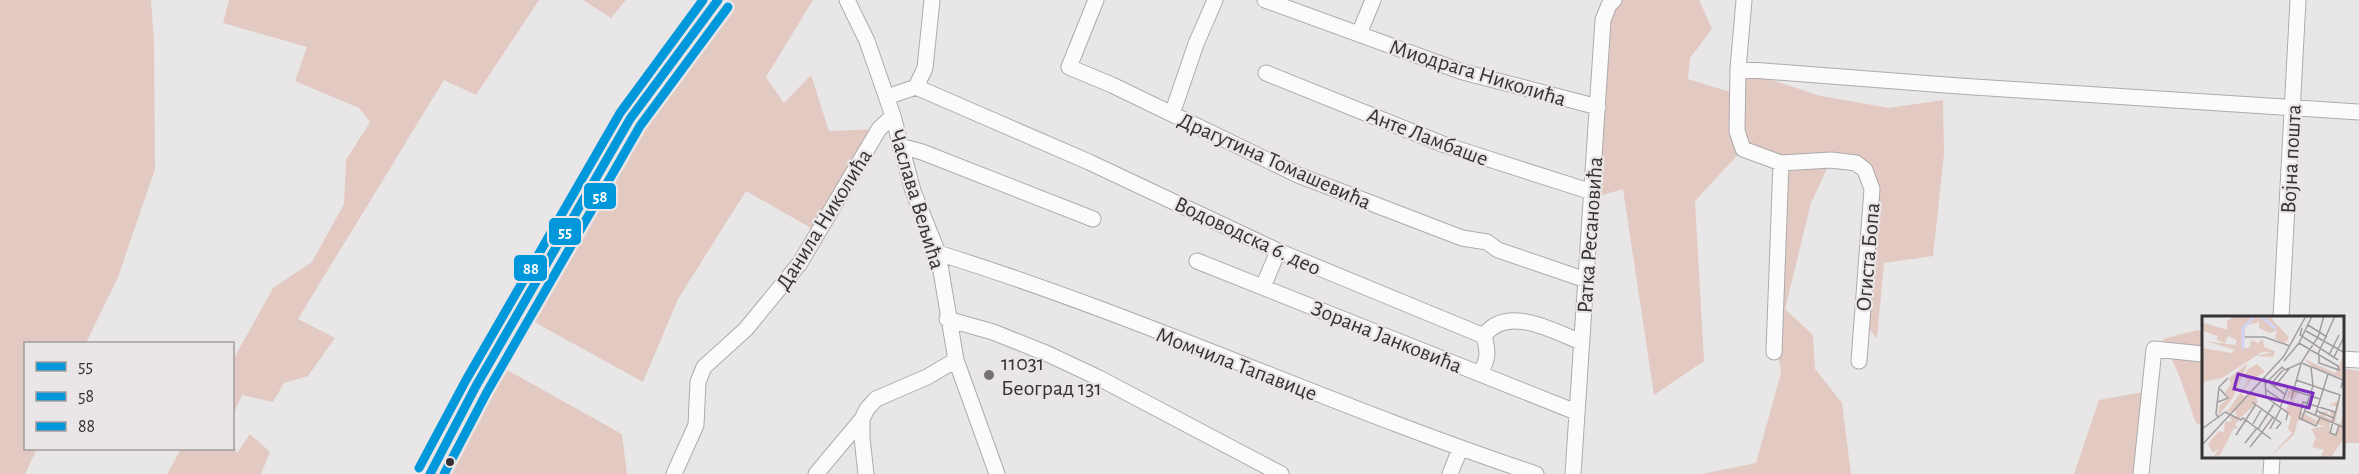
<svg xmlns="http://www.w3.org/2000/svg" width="2359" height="474" font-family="'Alegreya Sans',sans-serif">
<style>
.green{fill:#e2cac2}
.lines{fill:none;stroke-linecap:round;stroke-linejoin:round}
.street-casing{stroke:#adabac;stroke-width:17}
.secondary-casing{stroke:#adabac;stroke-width:23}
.street{stroke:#fcfbfb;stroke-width:15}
.secondary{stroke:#fcfbfb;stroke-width:21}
.bus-1-casing{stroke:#eae5e7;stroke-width:14}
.bus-2-casing{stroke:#eae5e7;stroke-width:14}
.bus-3-casing{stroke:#eae5e7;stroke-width:14}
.bus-1{stroke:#0098da;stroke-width:9}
.bus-2{stroke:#0098da;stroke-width:9}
.bus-3{stroke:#0098da;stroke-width:9}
.poi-dot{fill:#737172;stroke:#eae5e7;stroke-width:2}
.bus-dot{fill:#343233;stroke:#eae5e7;stroke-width:2}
.labels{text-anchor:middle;stroke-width:4.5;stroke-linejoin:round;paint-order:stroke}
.street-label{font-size:22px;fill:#343233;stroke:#eae5e7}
.poi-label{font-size:22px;fill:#343233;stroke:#eae5e7;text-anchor:start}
.inset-river{fill:none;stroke:#d2d2f2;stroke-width:3}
.inset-road{fill:none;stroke:#a19e9f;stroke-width:1.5}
.view{fill:#7b2cbf;fill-opacity:0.15;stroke:#7b2cbf;stroke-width:3}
.inset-edge{fill:none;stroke:#343233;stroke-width:3}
.line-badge{stroke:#eae5e7;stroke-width:2}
.badge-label{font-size:16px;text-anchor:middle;font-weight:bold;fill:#fff}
</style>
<rect width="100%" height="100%" fill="#e9e6e7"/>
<path class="green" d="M0 0H151L154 42 155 169 118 277 86 343 26 344V448L37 449 25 474H0Z
M229 0H539L476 95 444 80 298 319 335 338 308 376 284 383 273 402 242 395 233 415V360L273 288 312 262 344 204 346 160 370 122 359 108 295 81 307 47 223 23Z
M583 0H626L611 18Z
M718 0H813L766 77 784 103 811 75 829 131 879 129 818 232 746 191 678 299 643 382 518 313Z
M1614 0H1699L1712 29 1690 58 1688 79 1737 94 1738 69 1821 96 1889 108 1943 100 1944 154 1933 256 1884 263 1877 339 1862 319 1865 170 1831 160 1811 203 1785 309 1813 335 1815 369 1842 403 1851 474H1702L1756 463 1781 373 1773 319 1780 163 1743 149 1695 201 1704 361 1654 395 1623 189 1596 197 1595 276 1587 266 1603 20Z
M2197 330 2203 331V425L2196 423 2180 378 2163 339Z
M491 361 622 434 627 474H430Z
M2342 368 2359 371V443H2343Z
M2149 391 2141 474H2074L2099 400Z
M250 434 270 452 261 474H167L181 449 232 448 233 440 237 453Z"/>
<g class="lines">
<defs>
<path id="street" d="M847 0 867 41 893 116 913 191 938 253 956 360 997 474
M1096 0 1069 67 1112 85 1298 175 1462 238 1487 242 1498 250 1586 280
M1265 0 1463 72 1598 107
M1744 0 1738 69 1737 131 1743 149 1781 163 1831 160 1856 163 1865 170 1872 189 1859 361
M1359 34 1373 0
M1738 69 1959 86 2359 112
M1266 73 1445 145 1592 192
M916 87 1089 162 1278 251 1484 336C1506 304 1553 331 1581 342
M887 97 916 87 925 68 932 0
M1172 114 1196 44 1215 0
M900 146 922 152 1093 219
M938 253C1141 316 1334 407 1536 474
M1197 261 1576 412
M1263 287 1278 251
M2281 318 2298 0
M947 319 993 332 1048 354 1099 378 1281 474
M1774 352 1781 163
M2342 359 2359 360
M1480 373C1489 359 1488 351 1484 336
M674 474 696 425 698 382 704 367 746 329 800 263 879 129 893 116
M816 474 862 419
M866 474 862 438V419L867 409 876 399 927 377 956 360
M1450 474 1460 449
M1573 474 1603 20 1609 5 1614 0
M2141 474 2154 349 2203 354
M2271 474 2272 458"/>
<path id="secondary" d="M430 474 476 386 630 119 718 0"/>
</defs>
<use href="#street" class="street-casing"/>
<use href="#secondary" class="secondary-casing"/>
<use href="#street" class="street"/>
<use href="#secondary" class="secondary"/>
<defs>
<path id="bus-1" d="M430 474 476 386 630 119 718 0"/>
<path id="bus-2" d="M444 474 487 392 640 126 728 7"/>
<path id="bus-3" d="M419 468 466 380 620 113 703 0"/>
</defs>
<use href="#bus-1" class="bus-1-casing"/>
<use href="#bus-2" class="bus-2-casing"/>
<use href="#bus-3" class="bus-3-casing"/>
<use href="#bus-1" class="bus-1"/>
<use href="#bus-2" class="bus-2"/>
<use href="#bus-3" class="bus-3"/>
</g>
<circle class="poi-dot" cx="989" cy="375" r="6"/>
<circle class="bus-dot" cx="450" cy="462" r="5"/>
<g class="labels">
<g class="street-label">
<text transform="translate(1478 72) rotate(17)" y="8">Миодрага Николића</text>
<text transform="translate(1428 136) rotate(21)" y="8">Анте Ламбаше</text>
<text transform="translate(2290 159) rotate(-87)" y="8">Војна пошта</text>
<text transform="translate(1275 160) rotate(24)" y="8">Драгутина Томашевића</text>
<text transform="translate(918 199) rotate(73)" y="8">Часлава Вељића</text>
<text transform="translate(823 219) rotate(-58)" y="8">Данила Николића</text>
<text transform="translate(1248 235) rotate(25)" y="8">Водоводска 6. део</text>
<text transform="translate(1589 235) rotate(-86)" y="8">Ратка Ресановића</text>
<text transform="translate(1867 257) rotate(-85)" y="8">Огиста Бопа</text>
<text transform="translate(1387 336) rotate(22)" y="8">Зорана Јанковића</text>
<text transform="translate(1237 363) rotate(21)" y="8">Момчила Тапавице</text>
</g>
<g class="poi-label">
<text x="1001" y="370">11031<tspan x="1001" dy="25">Београд 131</tspan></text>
</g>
</g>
<g transform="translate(2202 316)">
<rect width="142" height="142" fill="#e9e6e7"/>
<path d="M32 0 69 2 87 21 83 28 73 23 75 14 68 17 57 12V6L44 9 41 33 48 31 49 24 56 27 61 23 62 31 73 35 71 41 55 40 70 36H60L20 62 0 66V32L29 37 33 34 4 25 33 29 35 24 26 20 23 27 15 24V20L2 15 0 6 25 14V5ZM142 39V63L109 50 102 43 133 57ZM46 47 30 83 16 100 17 90 26 82 23 76 29 68 27 62ZM55 48 63 56 49 64 39 77 42 80 52 77 56 86 39 101 33 109 37 113 32 112 18 139 11 142 17 132 11 137 6 128 17 115 22 116 23 106 30 105 27 101 35 100 33 95 25 96 46 65 42 60 46 53ZM87 71 97 77 92 83V78L91 88 99 87 98 95 115 105 118 96H126L123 101 129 103V94L133 96 135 91 130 89 127 93 129 88 138 84 133 107H128L127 115 133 119 142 98V122L130 140 118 142 122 134 110 131 114 122 109 113 123 110 96 104 92 119 67 142 90 117 86 113 89 101 83 95 89 84 90 77 85 84Z" fill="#e2cac2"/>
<path class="inset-river" d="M59 0 74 13M41 33V12L53 0"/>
<path class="inset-road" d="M106 9 125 21M100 12 98 19 136 44M104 15 143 37M43 21H62L88 30M97 27 136 50 137 54 117 47V39M116 38 133 0M127 39 137 19M132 41 142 21M82 45 97 27 110 0M100 47 109 51 111 70 100 103M80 51 83 54 99 47 116 21 122 0M110 51 141 64 139 72M81 54 69 68 84 79M63 62 64 81 86 97 84 104M94 64 138 79 128 117 134 119 137 109M64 67 80 51M72 71 87 53M63 73 82 86M90 74 118 83M89 83 99 48M16 86 26 82 18 73M50 86 79 107 74 113M78 92 86 71 91 72M103 95 141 111M115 95 132 102M23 96 39 104 41 102 69 123M113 100 126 58M17 102 14 98 17 71 26 62M118 102 114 110 97 102 101 86 133 96M51 108 60 92M0 113 23 96M56 113 72 88M68 113 79 92M60 116 71 101M34 119 54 88M43 127 55 112M0 129 82 40 104 0M48 131 60 116"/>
<path class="view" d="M36 58 111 77 107 92 32 73Z"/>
<rect width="142" height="142" class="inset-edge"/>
</g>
<g class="line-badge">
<rect x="583" y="182" width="34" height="28" rx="6" fill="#0098da"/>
<rect x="548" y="217" width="34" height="29" rx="6" fill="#0098da"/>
<rect x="513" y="254" width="35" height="28" rx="6" fill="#0098da"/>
</g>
<g class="badge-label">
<text x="600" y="202">58</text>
<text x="565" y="237">55</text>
<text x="531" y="274">88</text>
</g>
<rect x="24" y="342" width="210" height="108" fill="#eae5e7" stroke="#a19d9f" stroke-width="1.5"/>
<rect x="36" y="362" width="30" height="9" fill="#0098da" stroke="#a19d9f" stroke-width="1.5"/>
<text x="78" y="372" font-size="18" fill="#343233">55</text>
<rect x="36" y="392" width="30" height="9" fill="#0098da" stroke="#a19d9f" stroke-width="1.5"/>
<text x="78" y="402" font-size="18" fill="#343233">58</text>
<rect x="36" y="422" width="30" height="9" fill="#0098da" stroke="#a19d9f" stroke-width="1.5"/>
<text x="78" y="432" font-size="18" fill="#343233">88</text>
</svg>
